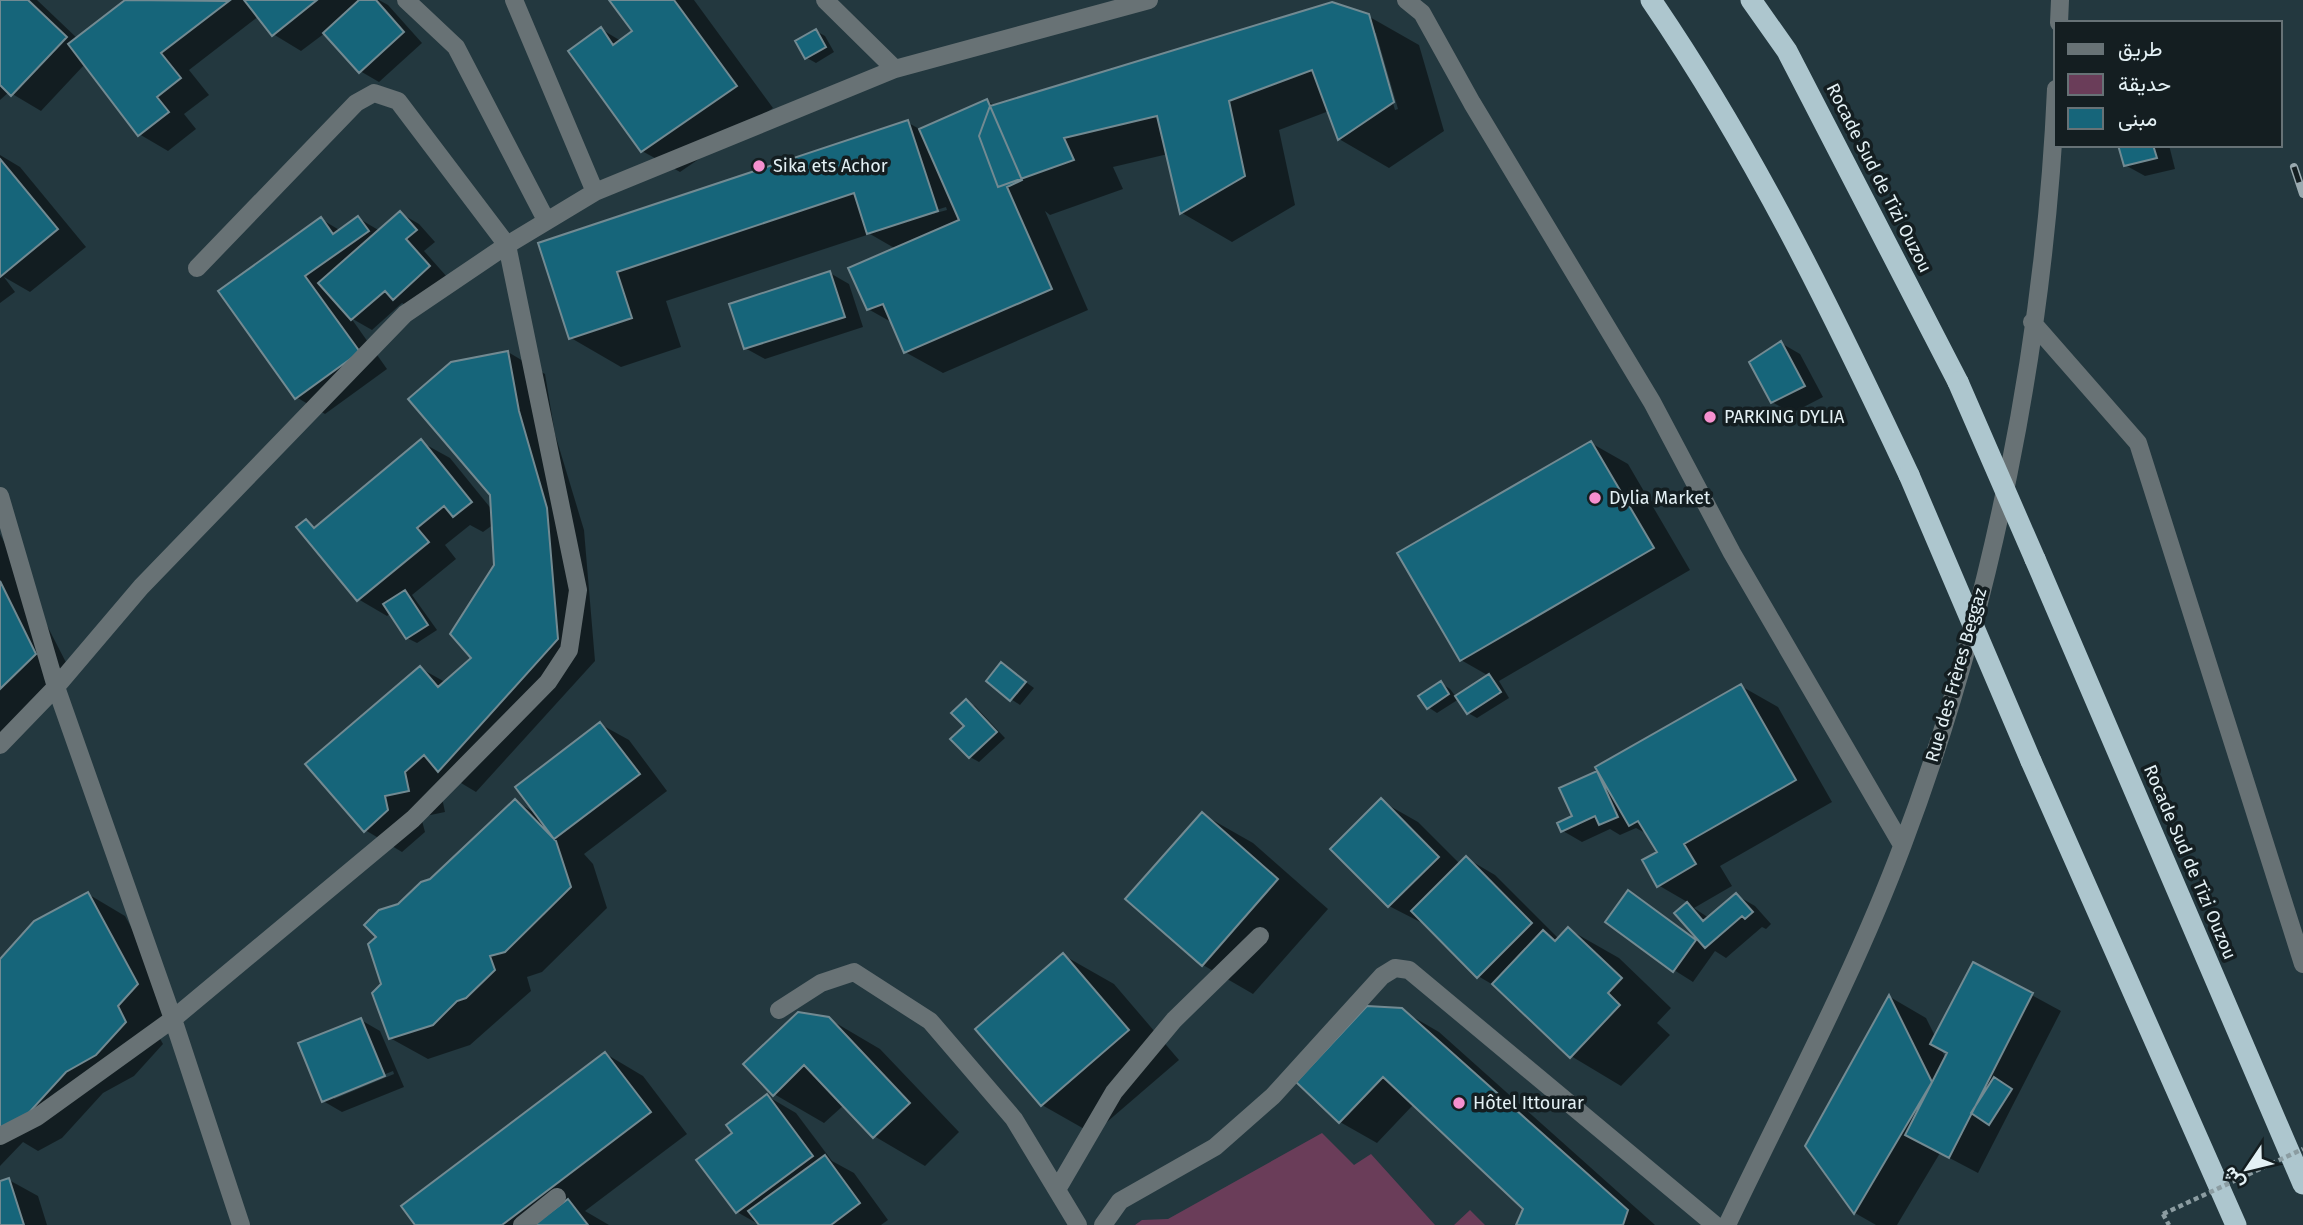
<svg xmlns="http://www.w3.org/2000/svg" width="2303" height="1225" font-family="'Fira Sans',Vazirmatn,sans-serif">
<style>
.green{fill:#6a3d59}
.shadow{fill:#0007;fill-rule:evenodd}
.building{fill:#16657a;stroke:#728a92;stroke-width:2}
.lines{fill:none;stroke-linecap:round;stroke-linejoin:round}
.path{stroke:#8b9ca1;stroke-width:4.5;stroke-dasharray:5 3.5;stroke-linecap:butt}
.minor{stroke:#687275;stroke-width:18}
.highway{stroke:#adc6ce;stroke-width:21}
.rail-casing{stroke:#9aaab0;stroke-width:8}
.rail{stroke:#141e21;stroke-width:5;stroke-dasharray:16;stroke-linecap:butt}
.path-bridge{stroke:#8b9ca1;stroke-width:4.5;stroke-dasharray:5 3.5;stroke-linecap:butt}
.highway-bridge{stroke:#adc6ce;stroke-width:21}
.poi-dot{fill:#f690cf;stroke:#141e21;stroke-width:2.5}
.labels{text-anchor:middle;stroke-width:7;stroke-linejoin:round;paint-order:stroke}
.poi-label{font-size:18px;fill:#e4f1f5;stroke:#141e21;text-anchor:start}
.street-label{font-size:18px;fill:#e4f1f5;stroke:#141e21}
</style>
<rect width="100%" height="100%" fill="#23383f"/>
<path class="green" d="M1322 1133 1354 1165 1371 1154 1435 1225H1135L1142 1220 1168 1219Z
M1470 1210 1485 1225H1454Z"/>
<path class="shadow" d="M0 0H37L78 39 128 0H379L388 5 422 43 379 82 360 71 325 33 301 51 273 34 259 16 189 70 209 95 184 114 196 129 168 151 139 134 85 64 41 111 9 92 0 100Z
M611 0H694L773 108 680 172 642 151 601 29 621 41 634 31Z
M1368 16 1419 45 1444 131 1389 168 1339 139 1329 111 1279 130 1295 205 1232 242 1182 213 1168 154 1113 167 1123 189 1050 215 1045 211 1088 310 943 373 905 352 893 323 868 309 896 249 870 234 666 301 681 347 621 367 571 338 540 244 907 122 921 130 987 101 996 106ZM1373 33H1376L1398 109 1395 110ZM946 207 947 210 895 224V223Z
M816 31 825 36 834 52 816 63 807 58Z
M2120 145H2169L2175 169 2145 176 2125 165Z
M0 155 20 167 86 247 30 292 4 277 15 292 0 303Z
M400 213 419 224 435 242 424 251 448 278 413 309 402 303 372 330 351 318 387 369 325 414 296 397 220 291 321 219 341 231 358 218 380 231Z
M830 273 849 284 863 327 765 359 745 348Z
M1781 343 1800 354 1823 397 1792 413 1772 402Z
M508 352 545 374 555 434 584 530 595 661 476 792 456 780 441 793 445 812 421 817 425 832 402 852 365 830 420 668 445 682 473 658 496 566 494 524 483 532 470 525 445 545 456 559 412 595 437 630 417 643 407 638 391 613 387 616 358 599 306 521 317 528 421 442 450 458 493 511Z
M1591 443 1628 464 1690 570 1499 681 1509 698 1477 718 1468 713 1459 699 1437 713 1428 707 1441 683 1450 689 1456 697 1489 676 1461 660Z
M0 534 73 676 0 753Z
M1001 664 1034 688 1020 705 1011 699Z
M1741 686 1778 707 1832 802 1720 866 1732 886 1694 908 1709 918 1736 895 1755 906 1771 924 1766 929 1762 927 1726 958 1715 951 1693 982 1674 970 1628 893 1700 942 1676 913 1689 903 1658 885 1659 853 1649 835 1636 828 1620 835 1610 829 1582 842 1563 831 1574 817 1597 773 1603 776Z
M966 701 975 706 1005 738 979 762 970 757Z
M600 724 629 740 667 791 584 854 593 864 607 908 542 972 527 977 531 991 470 1045 428 1059 390 1038 383 984 399 906 431 880 516 802 539 815Z
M1381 801 1418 822 1460 864 1466 858 1495 875 1559 939 1568 929 1619 958 1671 1008 1657 1023 1670 1035 1621 1086 1571 1056 1500 989 1478 976 1428 926 1389 906Z
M1202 814 1253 843 1328 909 1253 994 1203 965Z
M88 894 125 916 174 1005 154 1028 163 1044 134 1076 103 1093 62 1138 38 1151 23 1142 0 1166V957L2 959Z
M1063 955 1114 984 1179 1060 1093 1134 1042 1105 977 1029Z
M1974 964 2061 1011 1978 1173 1940 1153 1897 1225H1876L1855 1213 1807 1146 1890 997 1926 1018 1936 1038ZM1941 1049 1949 1053 1946 1059Z
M1401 1010 1439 1032 1655 1225H1518L1525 1209 1414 1104 1377 1143 1340 1122 1298 1082Z
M829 1019 880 1049 959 1132 925 1166 874 1136 844 1105 824 1123 774 1094Z
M361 1020 380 1031 404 1087 342 1112 323 1101ZM393 1071 394 1074 334 1099V1095Z
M606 1054 643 1076 687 1134 585 1211 609 1225H418Z
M767 1096 796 1113 832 1161 854 1173 888 1220 881 1225H760L737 1212 734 1134Z
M9 1180 38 1196 47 1225H0V1182Z"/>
<path class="building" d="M0 0H28L67 37 11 96 0 85Z
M125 0 229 1 161 53 181 78 157 97 169 112 138 136 68 44Z
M244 0H317L272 36Z
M359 0H376L404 32 359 73 323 33Z
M609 0H674L737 86 641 152 568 51 601 27 613 45 632 31Z
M1332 2 1369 14 1394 102 1338 140 1312 70 1229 101 1245 176 1180 214 1157 116 1064 138 1074 160 998 187 979 136 990 106Z
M816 29 826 47 805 59 795 41Z
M987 99 1022 180 1007 187 1052 289 904 353 883 304 867 310 848 268 959 220 919 129Z
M908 120 938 211 867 234 854 193 617 272 632 318 569 339 538 243Z
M2118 145H2153L2157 158 2124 166Z
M0 159 58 229 0 277Z
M400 211 417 230 406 239 430 266 393 300 385 291 351 320 318 283Z
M358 216 369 231 305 276 360 352 295 399 218 291 321 217 333 234Z
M830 271 845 317 744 349 729 304Z
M1781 341 1805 386 1771 403 1749 362Z
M508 351 519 411 547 508 558 639 438 772 424 755 405 772 409 791 385 796 388 810 364 832 305 764 420 666 438 687 471 658 450 634 494 565 490 495 408 399 451 362Z
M421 439 472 502 453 517 444 506 417 528 429 542 357 601 296 527 306 519 314 528Z
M1591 441 1654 548 1460 661 1397 553Z
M0 581 36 654 0 689Z
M405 590 428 625 406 639 383 604Z
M1001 662 1026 682 1010 701 986 681Z
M1489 674 1501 692 1467 714 1455 696Z
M1441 681 1449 694 1427 709 1418 696Z
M1741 684 1796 780 1684 844 1696 864 1657 887 1642 860 1657 852 1638 821 1629 826 1595 767Z
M966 699 997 732 969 758 950 739 964 726 951 713Z
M600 722 640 774 554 839 515 787Z
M1597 771 1618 817 1599 825 1595 816 1561 832 1557 823 1572 816 1559 788Z
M1381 798 1439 857 1388 907 1330 849Z
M515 799 556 841 571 887 505 952 490 956 495 970 466 998 457 1001 433 1025 389 1039 372 993 381 984 368 944 376 937 364 925 379 910 398 904 421 882 430 879Z
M1202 812 1278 879 1202 966 1125 899Z
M1466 856 1532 923 1477 978 1411 911Z
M1628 890 1696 940 1673 972 1605 922Z
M88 892 138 984 118 1006 126 1022 96 1055 66 1072 25 1117 0 1130V959L34 921Z
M1736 893 1753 912 1745 919 1742 916 1705 948 1674 913 1687 902 1703 921Z
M1568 927 1622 978 1608 993 1620 1005 1570 1058 1492 984 1543 930 1555 941Z
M1063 953 1129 1030 1041 1106 975 1029Z
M1973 962 2033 993 1949 1158 1905 1135 1947 1053 1930 1044Z
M1889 995 1932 1082 1854 1214 1805 1146Z
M1367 1006 1402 1008 1628 1210 1623 1225H1516L1523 1209 1383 1077 1339 1123 1296 1082Z
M798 1012 829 1017 910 1103 873 1138 804 1065 773 1096 743 1064Z
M361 1018 385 1076 322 1102 298 1043Z
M605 1052 651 1112 502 1225H415L401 1206Z
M1994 1077 2012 1089 1989 1125 1971 1113Z
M767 1094 813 1156 736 1213 696 1160 732 1133 726 1125Z
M825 1155 860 1203 831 1225H759L748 1211Z
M9 1178 24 1225H0V1181Z
M568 1199 588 1225H533Z"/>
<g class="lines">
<path class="path" d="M2163 1214 2169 1225"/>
<path class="minor" d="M406 0 456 47 546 220
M514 0 595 192
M825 0 895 69
M1406 0 1422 13 1472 103 1652 402 1732 553 1902 845
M2059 23 2060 0
M2032 322 2138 443 2303 964
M0 496 56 687 173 1019 241 1225
M0 745 56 687 141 587 405 314 507 245 595 192 895 69 1149 0
M779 1010 821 983 854 972 930 1021 1014 1119 1078 1225
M0 1136 37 1117 173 1019 413 819 548 682 569 650 578 590 507 245 398 101 374 93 356 103 197 268
M1058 1188 1114 1092 1174 1020 1260 936
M522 1225 557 1197
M1103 1225 1120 1201 1215 1147 1273 1096 1382 976 1395 968 1409 970 1715 1225
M1727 1225C1787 1099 1854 975 1903 844 1992 609 2045 340 2056 89"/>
<path class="highway" d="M1651 0C1753 149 1832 311 1909 475
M1751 0 1787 51 1958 382
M2035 559 2303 1184
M2031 761 2236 1225"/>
<defs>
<path id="rail" d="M2294 167 2303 194"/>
</defs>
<use href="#rail" class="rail-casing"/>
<use href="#rail" class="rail"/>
<path class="path-bridge" d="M2163 1214 2303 1149"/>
<path class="highway-bridge" d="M1958 382 2035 559
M1909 475 2031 761"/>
</g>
<g class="poi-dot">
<circle cx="759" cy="166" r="7"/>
<circle cx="1710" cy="417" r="7"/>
<circle cx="1595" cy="498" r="7"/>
<circle cx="1459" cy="1103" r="7"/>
</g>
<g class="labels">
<g class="poi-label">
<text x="773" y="172">Sika ets Achor</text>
<text x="1724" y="423">PARKING DYLIA</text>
<text x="1609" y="504">Dylia Market</text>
<text x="1473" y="1109">Hôtel Ittourar</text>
</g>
<g class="street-label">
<text transform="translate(1879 178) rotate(63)" y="6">Rocade Sud de Tizi Ouzou</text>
<text transform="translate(1956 675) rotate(-74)" y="6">Rue des Frères Beggaz</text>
<text transform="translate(2190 862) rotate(67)" y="6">Rocade Sud de Tizi Ouzou</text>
</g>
</g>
<rect x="2054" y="21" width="228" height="126" fill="#141e21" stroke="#677276" stroke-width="2"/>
<rect x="2068" y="44" width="35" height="10" fill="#687275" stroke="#677276" stroke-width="2"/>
<text x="2118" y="56" font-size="21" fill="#e4f1f5">طريق</text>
<rect x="2068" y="74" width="35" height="21" fill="#6a3d59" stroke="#677276" stroke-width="2"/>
<text x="2118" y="91" font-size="21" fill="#e4f1f5">حديقة</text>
<rect x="2068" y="108" width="35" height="21" fill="#16657a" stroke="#677276" stroke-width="2"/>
<text x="2118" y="126" font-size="21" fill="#e4f1f5">مبنى</text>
<g transform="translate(2247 1169) rotate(235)" stroke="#141e21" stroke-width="5" paint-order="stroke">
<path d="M0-5L12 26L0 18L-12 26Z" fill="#e4f1f5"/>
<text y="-10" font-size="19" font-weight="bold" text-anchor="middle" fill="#e4f1f5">ش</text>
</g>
</svg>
